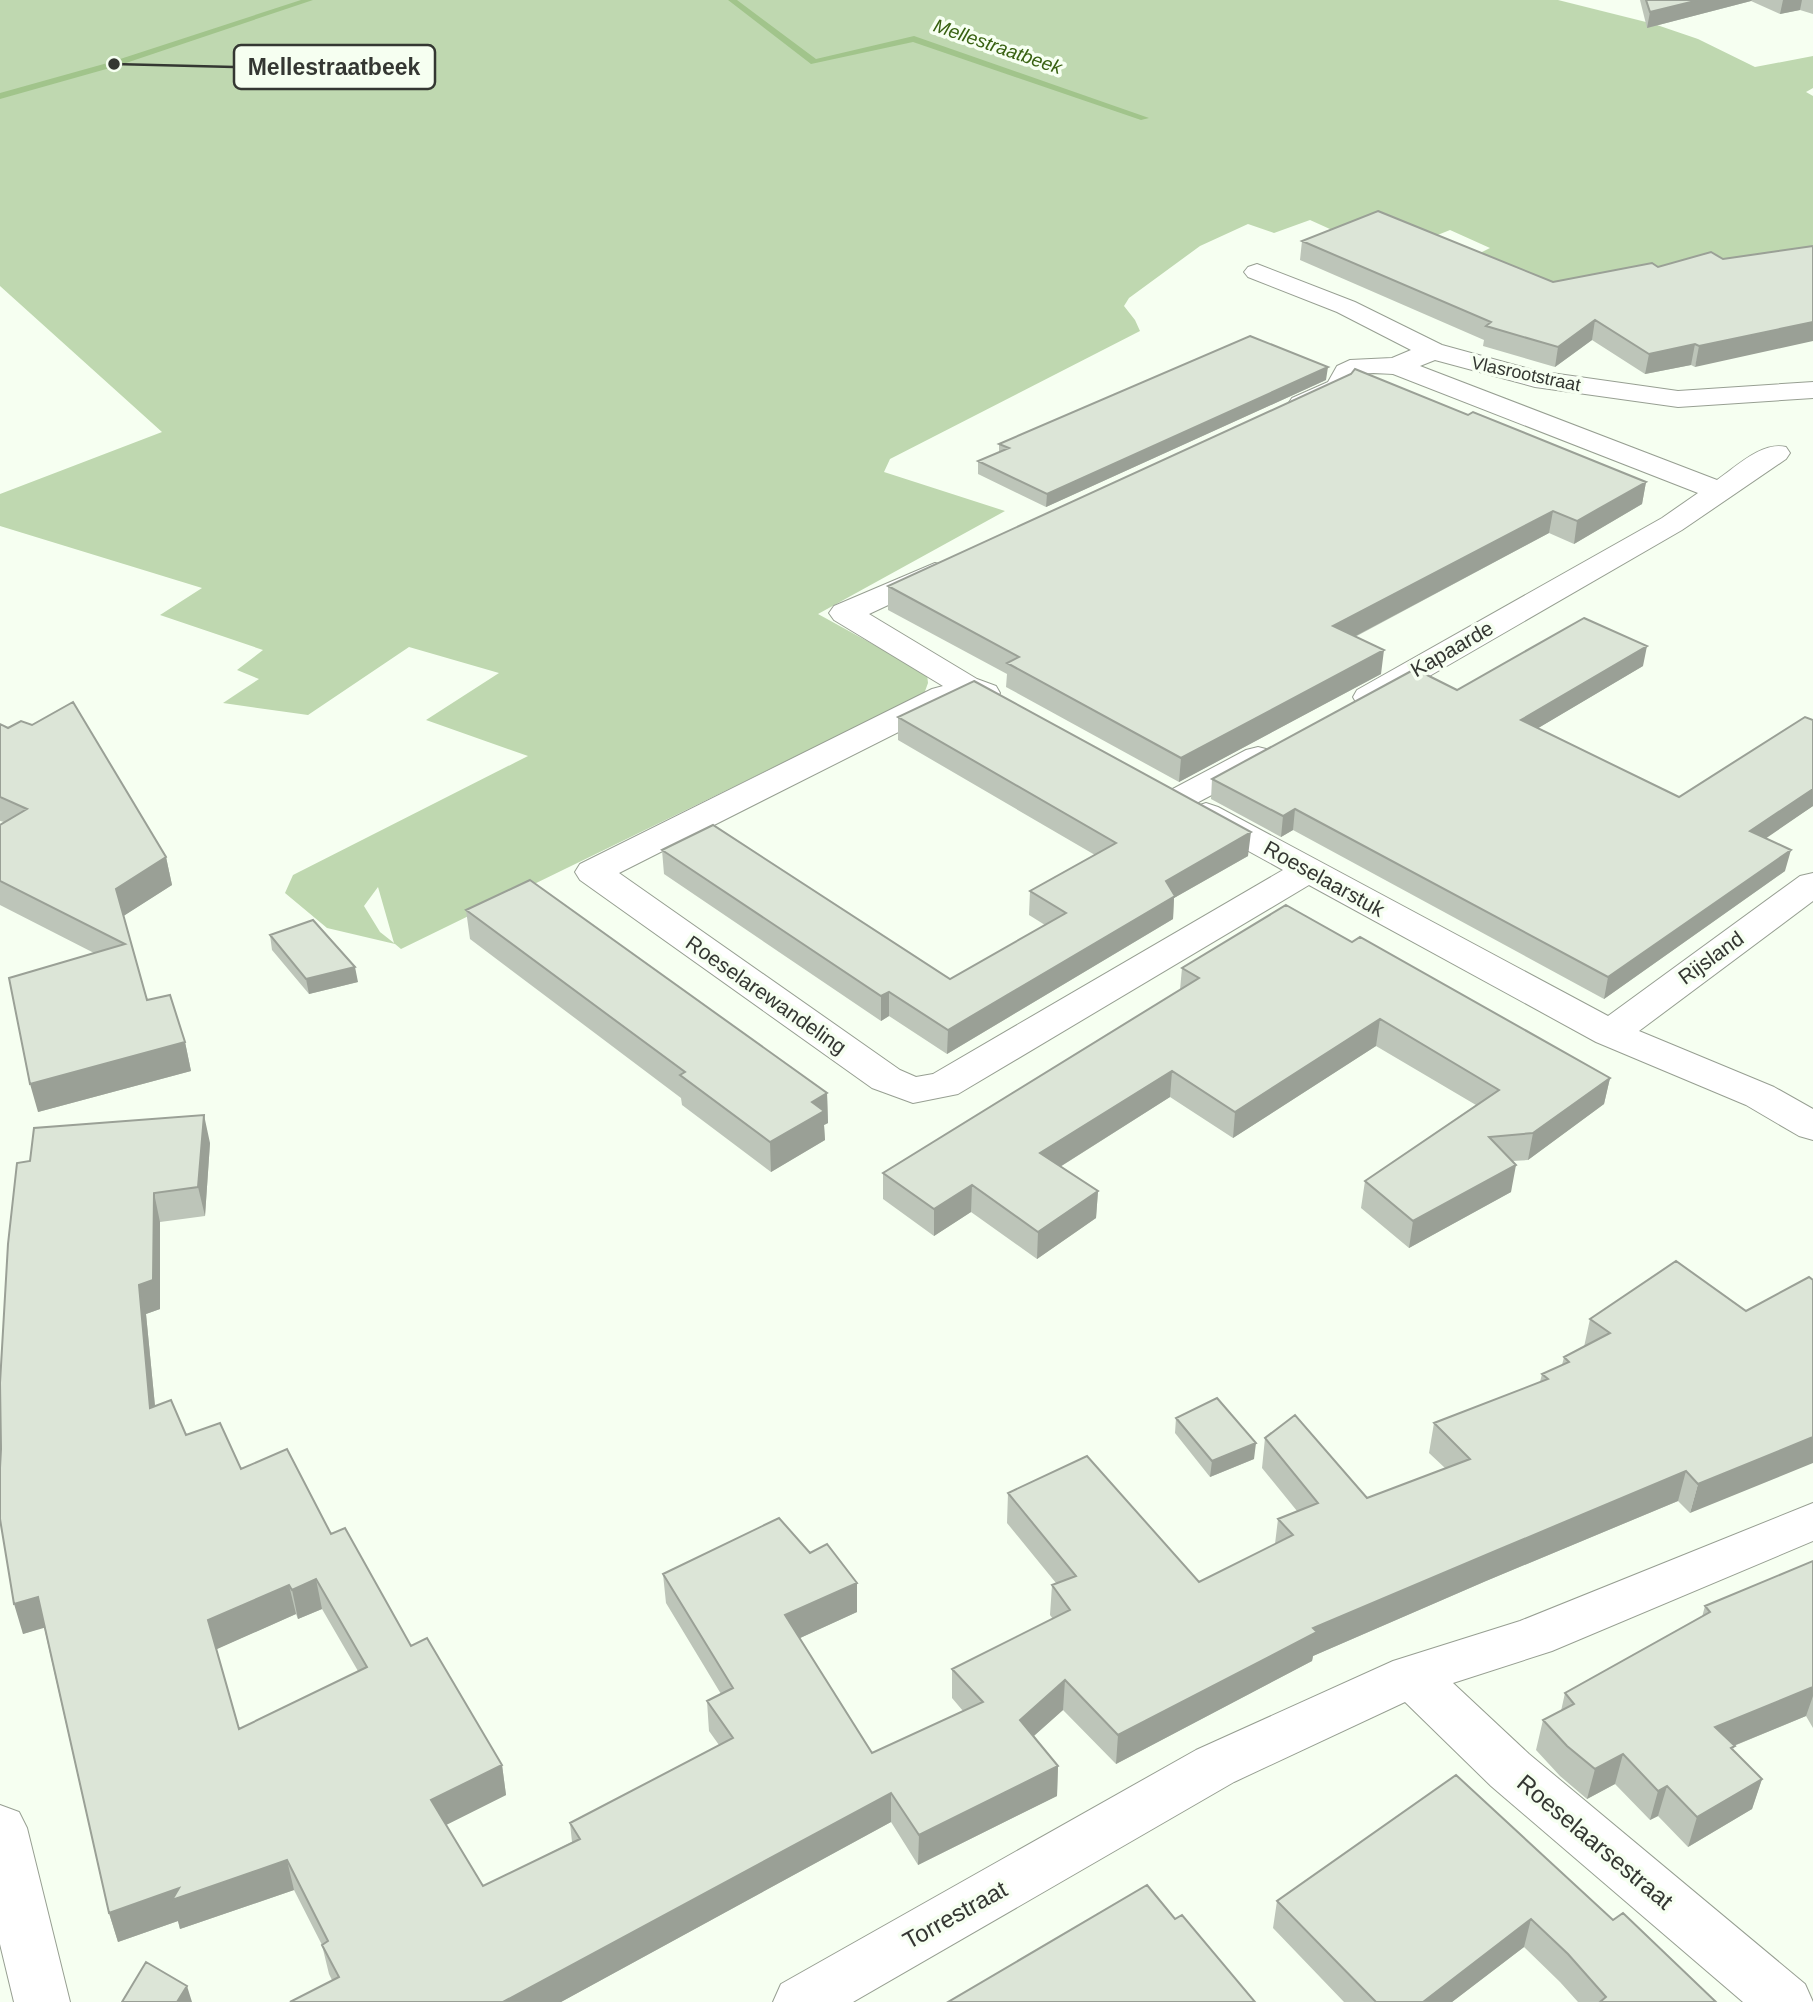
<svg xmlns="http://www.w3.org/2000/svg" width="1813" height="2002" font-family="Helvetica,sans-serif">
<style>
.green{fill:#bfd8b0;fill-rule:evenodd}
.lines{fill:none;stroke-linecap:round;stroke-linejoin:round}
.stream{fill:#a1c48b;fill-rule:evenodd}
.minor-casing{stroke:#979f92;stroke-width:2}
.minor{fill:#fff;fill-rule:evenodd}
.wall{fill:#bdc5b9;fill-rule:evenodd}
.shaded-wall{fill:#9aa096}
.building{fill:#dce5d7;stroke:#9aa096;stroke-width:2;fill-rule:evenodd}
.labels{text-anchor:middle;stroke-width:7;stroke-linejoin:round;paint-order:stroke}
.far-street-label{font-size:18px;fill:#343732;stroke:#f6fff1}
.far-water-label{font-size:19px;font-style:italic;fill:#386111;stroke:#f6fff1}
.street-label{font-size:21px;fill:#343732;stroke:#f6fff1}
.near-street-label{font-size:24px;fill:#343732;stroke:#f6fff1}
.leader{fill:none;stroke:#343732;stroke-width:2.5}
.callout-dot{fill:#343732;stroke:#f6fff1;stroke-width:2.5}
.callout{fill:#f6fff1;stroke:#343732;stroke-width:2.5}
.callout-label{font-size:23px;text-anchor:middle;font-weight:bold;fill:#343732}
</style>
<rect width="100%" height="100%" fill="#f6fff1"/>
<path class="green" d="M0 0H1558L1654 24 1698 39 1755 67 1813 56V88L1806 92 1813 96V262L1587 299 1472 257 1490 248 1450 230 1425 240 1341 234 1310 220 1274 233 1248 224 1200 246 1129 298 1124 306 1135 320 1140 331 890 459 884 472 1005 511 818 614 927 674 928 683 924 694 401 949 395 944 327 928 285 893 293 875 528 756 426 720 499 673 409 647 308 715 223 703 259 679 237 670 263 650 160 615 202 588 0 526V494L162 432 0 286ZM378 887 394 943 380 932 364 906Z"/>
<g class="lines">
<path class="stream" d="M301 0H313L117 66 0 99V93L111 62Z
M728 0H737L816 59 914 36 1149 118 1141 120 913 42 811 64Z"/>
<defs>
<path id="minor" d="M1257 264 1355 302 1442 345 1537 371 1678 391 1813 382V398L1678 407 1535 387 1435 360 1420 366 1717 480C1736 467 1762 441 1786 447L1790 453 1786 459 1682 530 1381 704 1369 707 1357 704 1353 697 1357 690 1662 518 1698 493 1393 374C1384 374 1373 372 1364 374 1356 376 1354 385 1349 390 1339 402 1307 413 1292 410L1288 404 1292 398 1328 382 1337 366 1350 360 1392 358 1411 350 1337 312 1248 277 1244 272 1248 267Z
M935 563 946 566 950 572 946 578 869 614 977 679 996 686 1000 693 996 700 984 703 960 695 956 703 619 873 900 1070 916 1077 933 1074 1283 870 1194 821 1188 814 1194 807 1206 803 1218 807 1608 1016 1800 876 1813 873V901L1639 1031 1774 1087 1813 1109V1140L1799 1136 1746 1105 1596 1042 1309 885 958 1094 913 1103 872 1088 580 880 575 872 580 864 932 689 943 686 834 620 829 613 834 606Z
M1258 747 1270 750 1275 757 1270 764 1191 806 1179 809 1167 806 1162 799 1167 792 1246 750Z
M1813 1503V1541L1552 1651 1453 1683 1529 1754 1805 1984 1813 2002H1743L1491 1786 1405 1702 1234 1782 853 2002H773L781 1984 1196 1750 1393 1661 1520 1621Z
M0 1805 19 1812 27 1828 70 2002H14L0 1944Z"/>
</defs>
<use href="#minor" class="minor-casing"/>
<use href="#minor" class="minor"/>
</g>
<path class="wall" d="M1640 0H1813V14L1800 10 1780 14 1751 1 1647 28Z
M1302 241 1553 282 1658 267 1723 259 1695 367 1691 365 1645 374 1592 340 1555 367 1483 346 1484 340 1300 260Z
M1326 380 1046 507 978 474V461L999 452V444Z
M1468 415 1646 482 1642 504 1574 544 1549 533 1355 637 1381 674 1179 782 1006 687 1007 674 888 610V586Z
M1643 666 1538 728 1679 797 1813 720V806L1765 838 1785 871 1604 999 1293 830 1281 837 1211 799 1212 779 1457 690Z
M898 717 1248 856 1174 898 1173 919 947 1054 889 1016 881 1021 664 874 662 850 950 979 1045 925 1029 915 1030 891 1095 855 898 740Z
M0 724 166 857 172 885 123 916 147 1000 185 1042 191 1071 38 1112 94 953 0 905V825L4 822 0 821Z
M466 910 827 1093 828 1123 824 1125 825 1140 771 1172 682 1105 681 1098 470 939Z
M270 935 358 982 309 994 272 950Z
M1352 942 1610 1078 1604 1104 1528 1160 1512 1161 1511 1192 1409 1248 1361 1208 1365 1181 1476 1105 1376 1046 1233 1138 1170 1097 1060 1167 1098 1191 1096 1218 1037 1259 971 1212 934 1236 883 1199V1173L1180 990 1182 968Z
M210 1143 205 1216 160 1222V1309L146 1314 155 1406 186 1435 241 1469 331 1534 411 1646 502 1765 506 1795 446 1825 483 1886 572 1842 570 1823 719 1745 709 1731 707 1701 721 1694 666 1603 663 1574 810 1553 857 1583V1612L800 1638 872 1753 963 1711 952 1698V1669L1053 1619 1050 1615 1052 1585 1056 1583 1007 1523 1008 1493 1199 1582 1275 1544 1278 1519 1297 1511 1262 1468 1265 1438 1367 1498 1445 1468 1429 1453 1434 1423 1540 1382 1542 1374 1562 1365 1564 1357 1584 1347 1590 1319 1746 1311 1690 1513 1678 1501 1486 1581 1313 1656 1312 1661 1116 1764 1063 1710 1034 1736 1058 1766 1057 1796 918 1865 891 1822 561 2002H290L332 1980 329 1974 322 1945 294 1890 180 1929 178 1921 118 1942 109 1913 44 1627 23 1634 1 1449 8 1244ZM322 1609 358 1671 239 1729 216 1649 296 1614 298 1619Z
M1176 1418 1254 1459 1210 1477 1175 1433Z
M1813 1561V1728L1806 1716 1734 1746 1733 1750 1762 1779 1752 1809 1688 1847 1658 1816 1650 1820 1615 1784 1587 1799 1560 1776 1536 1750 1543 1720 1561 1711 1565 1693 1702 1617 1705 1606Z
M1277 1901 1613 1920 1716 2002H1578L1560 1982 1524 1947 1452 2002H1344L1273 1928Z"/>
<path class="shaded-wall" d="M1699 0H1752L1751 1 1647 28 1650 12Z
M1783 0H1802L1800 10 1780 14Z
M1595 320 1592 340 1555 367 1558 347Z
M1813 322V341L1695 367 1699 346Z
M1695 344 1691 365 1645 374 1649 354Z
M1328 367 1326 380 1046 507 1047 494Z
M1646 482 1642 504 1574 544 1577 521Z
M1553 511 1549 533 1331 649 1333 626Z
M1647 646 1643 666 1518 740 1521 720Z
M1384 650 1381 674 1179 782 1181 758Z
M1813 789V806L1746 852 1750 831Z
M1295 809 1293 830 1281 837 1283 816Z
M1251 832 1248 856 1174 898 1173 919 947 1054 948 1030 1166 881Z
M1791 850 1785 871 1604 999 1608 977Z
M166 857 172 885 122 917 116 889Z
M355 967 358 982 309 994 306 979Z
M889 992V1016L881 1021V996Z
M1380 1019 1376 1046 1233 1138 1235 1112Z
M185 1042 191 1071 38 1112 30 1084Z
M1172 1071 1170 1097 1039 1180 1040 1153Z
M1610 1078 1604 1104 1528 1160 1533 1133Z
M827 1093 828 1123 824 1125 825 1140 771 1172 770 1142 812 1102Z
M204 1115 210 1143 205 1216 198 1187Z
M1516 1165 1511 1192 1409 1248 1413 1221Z
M972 1185 971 1212 934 1236V1209Z
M1098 1191 1096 1218 1037 1259 1038 1232Z
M154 1193 160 1222V1309L146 1314 158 1437 150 1408 139 1285Z
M1813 1437V1463L1690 1513 1698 1484Z
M1256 1443 1254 1459 1210 1477 1212 1461Z
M1686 1471 1678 1501 1486 1581 1313 1656 1312 1661 1116 1764 1118 1735 1313 1628 1493 1552Z
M316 1579 322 1609 298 1619 292 1590Z
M857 1583V1612L787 1644 785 1615Z
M289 1585 296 1614 215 1650 208 1620Z
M38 1597 47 1627 23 1634 14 1604Z
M1065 1680 1063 1710 1019 1749 1020 1720Z
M1813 1687V1696L1806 1716 1706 1757 1715 1727Z
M1623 1754 1615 1784 1587 1799 1595 1769Z
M502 1765 506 1795 436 1830 431 1800Z
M1058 1766 1057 1796 918 1865 919 1835Z
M1762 1779 1752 1809 1688 1847 1697 1817Z
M1667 1786 1658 1816 1650 1820 1658 1791Z
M891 1793V1822L561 2002H503Z
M287 1860 294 1890 180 1929 178 1921 118 1942 109 1913 179 1888Z
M1531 1919 1524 1947 1452 2002H1423Z
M187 1986 192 2002H177Z"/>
<path class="building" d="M1646 0H1699L1650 12Z
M1378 211 1553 282 1652 263 1658 267 1711 252 1723 259 1813 246V322L1699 346 1695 344 1649 354 1595 320 1558 347 1486 326 1491 322 1302 241Z
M1250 336 1328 367 1047 494 978 461 1009 448 999 444Z
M1355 369 1468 415 1473 412 1646 482 1577 521 1553 511 1333 626 1384 650 1181 758 1007 663 1019 657 888 586 1351 374Z
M1584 618 1647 646 1521 720 1679 797 1805 717 1813 720V789L1750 831 1791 850 1608 977 1295 809 1283 816 1212 779 1415 669 1457 690Z
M974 681 1251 832 1166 881 1175 896 948 1030 889 992 881 996 662 850 713 825 950 979 1066 913 1030 891 1116 843 898 717Z
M73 702 166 857 116 889 147 1000 170 995 185 1042 30 1084 9 978 125 944 0 881V825L27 809 0 797V724L8 728 21 721 32 725Z
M530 880 827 1093 812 1102 824 1111 770 1142 680 1075 685 1072 466 910Z
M1286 905 1352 942 1360 937 1610 1078 1533 1133 1489 1137 1516 1165 1413 1221 1365 1181 1499 1090 1380 1019 1235 1112 1172 1071 1040 1153 1098 1191 1038 1232 972 1185 934 1209 883 1173 1199 978 1182 968Z
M313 920 355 967 306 979 270 935Z
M204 1115 198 1187 154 1193 153 1280 139 1285 150 1408 171 1400 186 1435 220 1423 241 1469 287 1449 331 1534 345 1528 411 1646 427 1638 502 1765 431 1800 483 1886 580 1839 570 1823 733 1738 707 1701 733 1688 663 1574 779 1518 810 1553 827 1544 857 1583 785 1615 872 1753 983 1702 952 1669 1070 1610 1052 1585 1076 1576 1008 1493 1087 1456 1199 1582 1293 1535 1278 1519 1318 1503 1265 1438 1295 1415 1367 1498 1470 1459 1434 1423 1548 1379 1542 1374 1569 1362 1564 1357 1610 1333 1590 1319 1676 1261 1746 1311 1809 1277 1813 1280V1437L1698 1484 1686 1471 1493 1552 1313 1628 1317 1632 1118 1735 1065 1680 1020 1720 1058 1766 919 1835 891 1793 503 2002H290L339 1977 322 1945 328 1941 287 1860 172 1900 179 1888 109 1913 38 1597 14 1604 0 1519V1468L1 1449 0 1383 8 1244 17 1163 30 1161 34 1128ZM316 1579 367 1667 239 1729 208 1620 289 1585 292 1590Z
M1217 1398 1256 1443 1212 1461 1176 1418Z
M1813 1561V1687L1715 1727 1735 1746 1731 1748 1762 1779 1697 1817 1667 1786 1658 1791 1623 1754 1595 1769 1567 1746 1543 1720 1574 1704 1565 1693 1710 1612 1705 1606Z
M1456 1775 1613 1920 1623 1913 1716 2002H1600L1606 1997 1568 1954 1531 1919 1423 2002H1376L1277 1901Z
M1147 1885 1175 1919 1182 1915 1255 2002H948Z
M146 1962 187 1986 177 2002H122Z"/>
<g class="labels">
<g class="far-street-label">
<text transform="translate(1526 374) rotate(12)" y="6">Vlasrootstraat</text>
</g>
<g class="far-water-label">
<text transform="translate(998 46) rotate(19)" y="7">Mellestraatbeek</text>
</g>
<g class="street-label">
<text transform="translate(1452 649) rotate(-30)" y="7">Kapaarde</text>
<text transform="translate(1324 879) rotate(29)" y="7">Roeselaarstuk</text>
<text transform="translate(1711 958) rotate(-36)" y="7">Rijsland</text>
<text transform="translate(766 995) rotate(35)" y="7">Roeselarewandeling</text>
</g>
<g class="near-street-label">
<text transform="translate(1595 1842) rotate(40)" y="8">Roeselaarsestraat</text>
<text transform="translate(955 1915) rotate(-29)" y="8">Torrestraat</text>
</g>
</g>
<path class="leader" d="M114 64L234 67"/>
<circle class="callout-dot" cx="114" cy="64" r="7"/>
<rect class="callout" x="234" y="45" width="201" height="44" rx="7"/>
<g class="callout-label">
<text x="334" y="75">Mellestraatbeek</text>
</g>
</svg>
